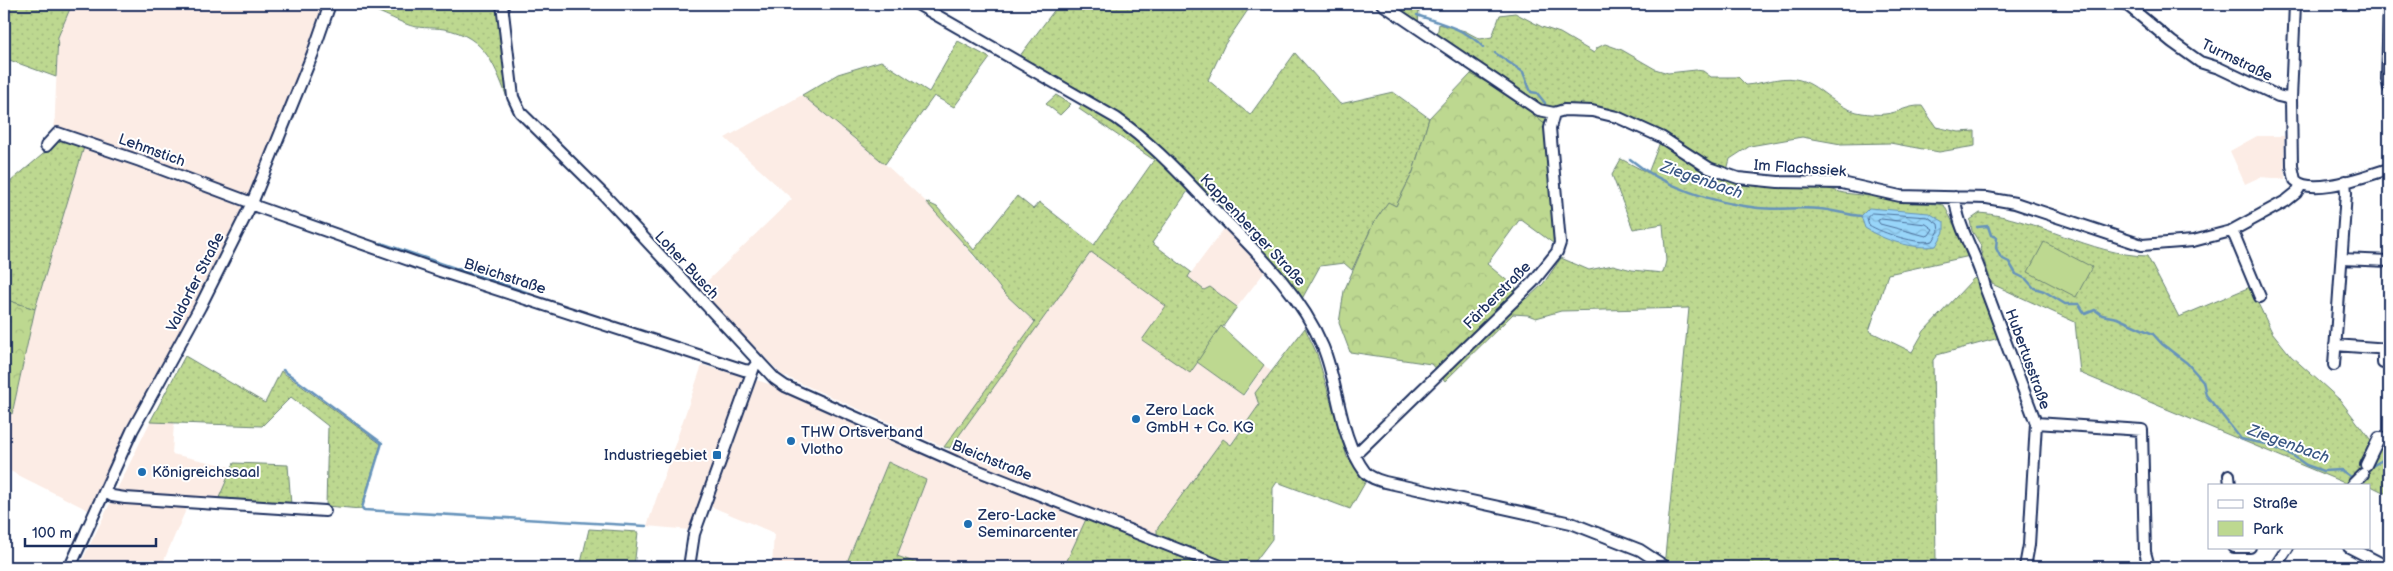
<svg xmlns="http://www.w3.org/2000/svg" width="2393" height="571" font-family="'Balsamiq Sans',sans-serif">
<style>
.built{fill:#fcece5}
.green{fill:url(#green-dots);stroke:#6c8477}
.forest{fill:url(#forest-crowns);stroke:#6c8477}
.pitch{fill:#bdd890;stroke:#6c8477}
.water{fill:url(#water-waves);stroke:#6693bb}
.lines{fill:none;stroke-linecap:round;stroke-linejoin:round}
.shore{stroke:#4d719c;stroke-width:1}
.stream{stroke:#6693bb;stroke-width:2.5}
.minor-casing{stroke:#1b2f5e;stroke-width:14}
.minor{stroke:#fff;stroke-width:10}
.poi-dot{fill:#1f6fb2;stroke:#fff;stroke-width:2}
.labels{text-anchor:middle;stroke-width:4;stroke-linejoin:round;paint-order:stroke}
.street-label{font-size:15px;fill:#1b2f5e;stroke:#fff}
.poi-label{font-size:15px;fill:#1b2f5e;stroke:#fff;text-anchor:start}
.water-label{font-size:16px;font-style:italic;fill:#3a5885;stroke:#fff}
</style>
<defs>
<pattern id="green-dots" width="8" height="8" patternUnits="userSpaceOnUse" patternTransform="scale(1.25)"><rect width="8" height="8" fill="#bdd890"/><path d="M2 2h.1M6 6h.1" fill="none" stroke="#a2ba7f" stroke-width="1.8" stroke-linecap="round"/></pattern>
<pattern id="forest-crowns" width="20" height="18" patternUnits="userSpaceOnUse" patternTransform="scale(1.25)"><rect width="20" height="18" fill="#bdd890"/><path d="M2 6a3 3 0 1 1 6 0M12 15a3 3 0 1 1 6 0" fill="none" stroke="#a2ba7f"/></pattern>
<pattern id="water-waves" width="16" height="10" patternUnits="userSpaceOnUse" patternTransform="scale(1.25)"><rect width="16" height="10" fill="#98d5f9"/><path d="M0 5q4-4 8 0t8 0" fill="none" stroke="#82b7d8"/></pattern>
</defs>
<rect width="100%" height="100%" fill="#fff"/>
<filter id="ink" filterUnits="userSpaceOnUse"><feTurbulence type="fractalNoise" baseFrequency=".02" numOctaves="2"/><feDisplacementMap in="SourceGraphic" scale="10" xChannelSelector="R" yChannelSelector="G"/><feConvolveMatrix kernelMatrix="1 2 1 2 8 2 1 2 1" color-interpolation-filters="sRGB"/></filter>
<g filter="url(#ink)">
<path class="built" d="M72 4H322L311 49 233 231 136 416 90 511 8 470 4 487V409L12 414 35 309 83 148 54 136 58 37Z
M802 95 885 164 935 210 1003 292 1035 322 944 447 782 375 699 289 792 199 725 138Z
M2257 136H2284L2285 179 2260 177 2245 184 2230 151Z
M1226 226 1267 269 1237 307 1210 287 1204 290 1188 277Z
M1091 252 1167 306 1190 373 1197 362 1244 396 1264 365 1272 372 1255 393 1259 405 1230 445 1222 440 1157 529 1153 544 1087 518 1064 567H928L897 557 926 480 889 462 845 567H772L774 533 703 503 690 530 647 526 702 365 784 388 945 459 950 448Z
M150 422 174 423 172 454 232 467 218 500 188 505 161 567H79Z"/>
<path class="green" d="M4 4H72L58 37 56 77 4 58Z
M353 4H497L509 103C496 68 486 36 444 29 432 27 417 29 406 24 379 13 372 5 340 8V6Z
M1059 4H1252L1225 44 1208 80 1250 115 1295 53 1340 104 1393 92 1429 118 1413 172 1396 206 1388 203 1373 224 1352 270 1344 263 1320 266 1298 306 1292 295 1190 188 1152 243 1191 272 1188 277 1204 290 1210 287 1237 307 1190 373 1142 340 1166 306 1091 252 950 448 944 447 1035 322 1003 292 975 256 926 202 937 207 974 250 1017 196 1033 209 1039 202 1094 245 1154 160 1079 109 1083 103 1016 61Z
M1385 4H1415L1419 8 1418 30Z
M1515 13 1542 27 1560 33 1594 53 1597 48 1605 44 1622 50 1655 69 1668 73 1696 70 1703 71 1711 77H1738L1746 85C1762 84 1779 76 1795 79 1819 82 1834 109 1862 113 1869 114 1878 115 1885 114 1898 113 1908 105 1922 106L1936 127 1959 132 1975 131V146L1939 152 1890 143 1841 144 1802 137 1750 146 1730 159 1725 178 1795 180 1844 193 1944 205 1970 256 1888 274 1869 331 1912 352 1924 331 1973 279 1979 277 1999 338 1937 355 1933 360 1936 560 1874 567H1664L1689 308 1561 311 1536 318 1528 315 1513 314 1445 381 1437 371 1522 293 1527 299 1543 284 1561 258 1589 270 1613 265 1632 270 1663 273 1666 261 1663 224 1633 229 1612 175 1621 159 1648 173 1660 142 1621 123 1591 114H1555L1549 128 1510 95 1471 74 1476 65 1436 41 1439 24 1465 31 1480 39 1492 37 1500 15Z
M958 41 990 58 954 107 934 96 885 164 802 95 838 74 881 61 929 92Z
M1056 95 1071 104 1060 115 1046 104Z
M61 139 84 147 35 309 4 299V187Z
M1980 213C2037 218 2090 255 2147 256L2179 317 2250 287 2272 332 2291 356 2340 400 2370 439 2389 449V495L2369 485 2347 484 2080 373 2075 322 1992 284 1980 249 1982 247 1972 231 1970 220Z
M1305 328 1317 354 1347 457 1366 481 1350 509 1277 482 1273 488 1272 539 1251 567H1239L1157 535V529L1223 439 1231 445 1259 405 1255 393Z
M185 356 265 403 281 371 381 444 361 509 326 506 328 426 291 397 262 426 150 422Z
M888 462 926 480 897 556 928 567H845Z
M234 463 288 465 291 505 218 500Z
M1087 517 1200 563 1204 567H1064Z
M589 529 638 532 634 567H580Z"/>
<path class="forest" d="M1471 74 1510 95 1549 128 1557 246 1520 219 1487 264 1522 293 1437 371 1431 364 1350 352 1339 323 1344 291 1373 224 1388 202 1396 206 1413 172 1429 118Z
M4 299 35 309 12 414 4 409Z"/>
<path class="pitch" d="M2044 242 2092 267 2076 297 2028 272Z
M1221 326 1264 365 1243 395 1197 362Z"/>
<path class="water" d="M1869 208 1929 213 1944 222V232L1936 246C1914 250 1883 240 1865 228L1861 216Z"/>
<g class="lines">
<path class="shore" d="M1872 213 1928 217 1938 224 1939 231 1933 241C1918 245 1882 233 1869 225L1867 218Z
M1881 219 1926 224 1933 229 1929 235 1926 236 1880 224 1878 221Z"/>
<path class="stream" d="M1403 4 1410 9
M1417 15C1440 23 1466 29 1483 47
M1495 53 1523 72 1531 92 1537 93 1545 103
M1630 159C1664 187 1714 203 1758 208 1779 210 1799 207 1820 209 1834 210 1847 215 1861 216
M1977 227 1988 226 1991 235 1997 237 1996 248 2001 258 2009 262 2016 274 2026 279 2034 288 2044 291 2065 304H2079L2085 314 2095 310 2102 315 2117 318 2153 334 2162 344 2187 363 2203 381 2206 395 2241 439 2266 444 2292 455 2306 465 2323 471 2341 470 2351 477 2362 469
M381 243 529 293
M283 370 382 443 362 508 364 510 646 526
M2369 468 2389 456"/>
<defs>
<path id="minor" d="M502 4 513 97 520 112 605 196 775 379 785 386 956 462 1223 567
M917 4 1116 118C1152 143 1180 174 1210 205 1252 248 1299 290 1323 347 1339 386 1339 437 1365 472 1370 478 1378 480 1385 482L1571 523 1640 550 1666 567
M1382 4 1539 110 1554 113 1564 110 1592 111 1617 117 1661 137 1709 168 1738 178 1778 182 1842 183 1900 196 1987 198 2015 203 2142 245 2193 241 2231 231 2286 201 2296 193 2301 185
M2126 4 2172 42 2200 62 2219 68 2278 96 2291 99
M2295 4 2291 99 2292 166 2295 180C2312 197 2367 175 2389 169
M2389 4 2387 79 2389 88
M46 146 58 133 140 161 252 203 258 207 440 271 744 370 752 371
M1955 197C1957 229 1978 256 1985 287L2036 423 2029 545 2025 567
M2231 231 2235 237 2260 297
M2342 259 2389 261
M2335 345 2389 349
M2383 349V363H2389
M2334 365 2346 193 2345 181
M2036 423 2142 430 2145 552 2148 563
M1356 454 1533 282 1557 252 1560 243 1550 128 1554 113
M2366 465 2379 438 2389 439
M2229 475 2230 485
M2352 485 2363 474
M105 492 112 496 125 498 325 511
M2234 547H2250
M2349 547 2388 567
M70 567 132 431 200 307 252 203 313 53 330 4
M689 567 694 534 754 367
M2275 567 2288 547"/>
</defs>
<use href="#minor" class="minor-casing"/>
<use href="#minor" class="minor"/>
</g>
</g>
<g class="poi-dot">
<circle cx="1136" cy="419" r="5"/>
<circle cx="791" cy="441" r="5"/>
<rect x="712" y="450" width="10" height="10" rx="2.5"/>
<circle cx="142" cy="472" r="5"/>
<circle cx="968" cy="524" r="5"/>
</g>
<g class="labels">
<g class="street-label">
<text transform="translate(2237 60) rotate(26)" y="5">Turmstraße</text>
<text transform="translate(152 150) rotate(20)" y="5">Lehmstich</text>
<text transform="translate(1800 168) rotate(4)" y="5">Im Flachssiek</text>
<text transform="translate(1253 230) rotate(47)" y="5">Kappenberger Straße</text>
<text transform="translate(687 265) rotate(47)" y="5">Loher Busch</text>
<text transform="translate(505 276) rotate(18)" y="5">Bleichstraße</text>
<text transform="translate(195 282) rotate(-63)" y="5">Valdorfer Straße</text>
<text transform="translate(1497 295) rotate(-45)" y="5">Färberstraße</text>
<text transform="translate(2028 359) rotate(70)" y="5">Hubertusstraße</text>
<text transform="translate(992 460) rotate(22)" y="5">Bleichstraße</text>
</g>
<g class="poi-label">
<text x="1146" y="415">Zero Lack<tspan x="1146" dy="17">GmbH + Co. KG</tspan></text>
<text x="801" y="437">THW Ortsverband<tspan x="801" dy="17">Vlotho</tspan></text>
<text x="707" y="460" text-anchor="end">Industriegebiet</text>
<text x="152" y="477">Königreichssaal</text>
<text x="978" y="520">Zero-Lacke<tspan x="978" dy="17">Seminarcenter</tspan></text>
</g>
<g class="water-label">
<text transform="translate(1702 179) rotate(19)" y="6">Ziegenbach</text>
<text transform="translate(2289 443) rotate(20)" y="6">Ziegenbach</text>
</g>
</g>
<rect width="2393" height="571" fill="none" stroke="#fff" stroke-width="20"/>
<rect x="10" y="10" width="2373" height="551" fill="none" stroke="#1b2f5e" stroke-width="2" filter="url(#ink)"/>
<rect x="2208" y="484" width="162" height="65" fill="#ffffff" stroke="#a4acbf"/>
<rect x="2218" y="500" width="25" height="8" fill="#ffffff" stroke="#a4acbf"/>
<text x="2253" y="508" font-size="15" fill="#1b2f5e">Straße</text>
<rect x="2218" y="521" width="25" height="15" fill="#bdd890" stroke="#a4acbf"/>
<text x="2253" y="534" font-size="15" fill="#1b2f5e">Park</text>
<path d="M25 538v8h131v-8" fill="none" stroke="#1b2f5e" stroke-width="2.5"/>
<text x="32" y="538" font-size="15" fill="#1b2f5e" stroke="#ffffff" stroke-width="4" paint-order="stroke">100 m</text>
</svg>
